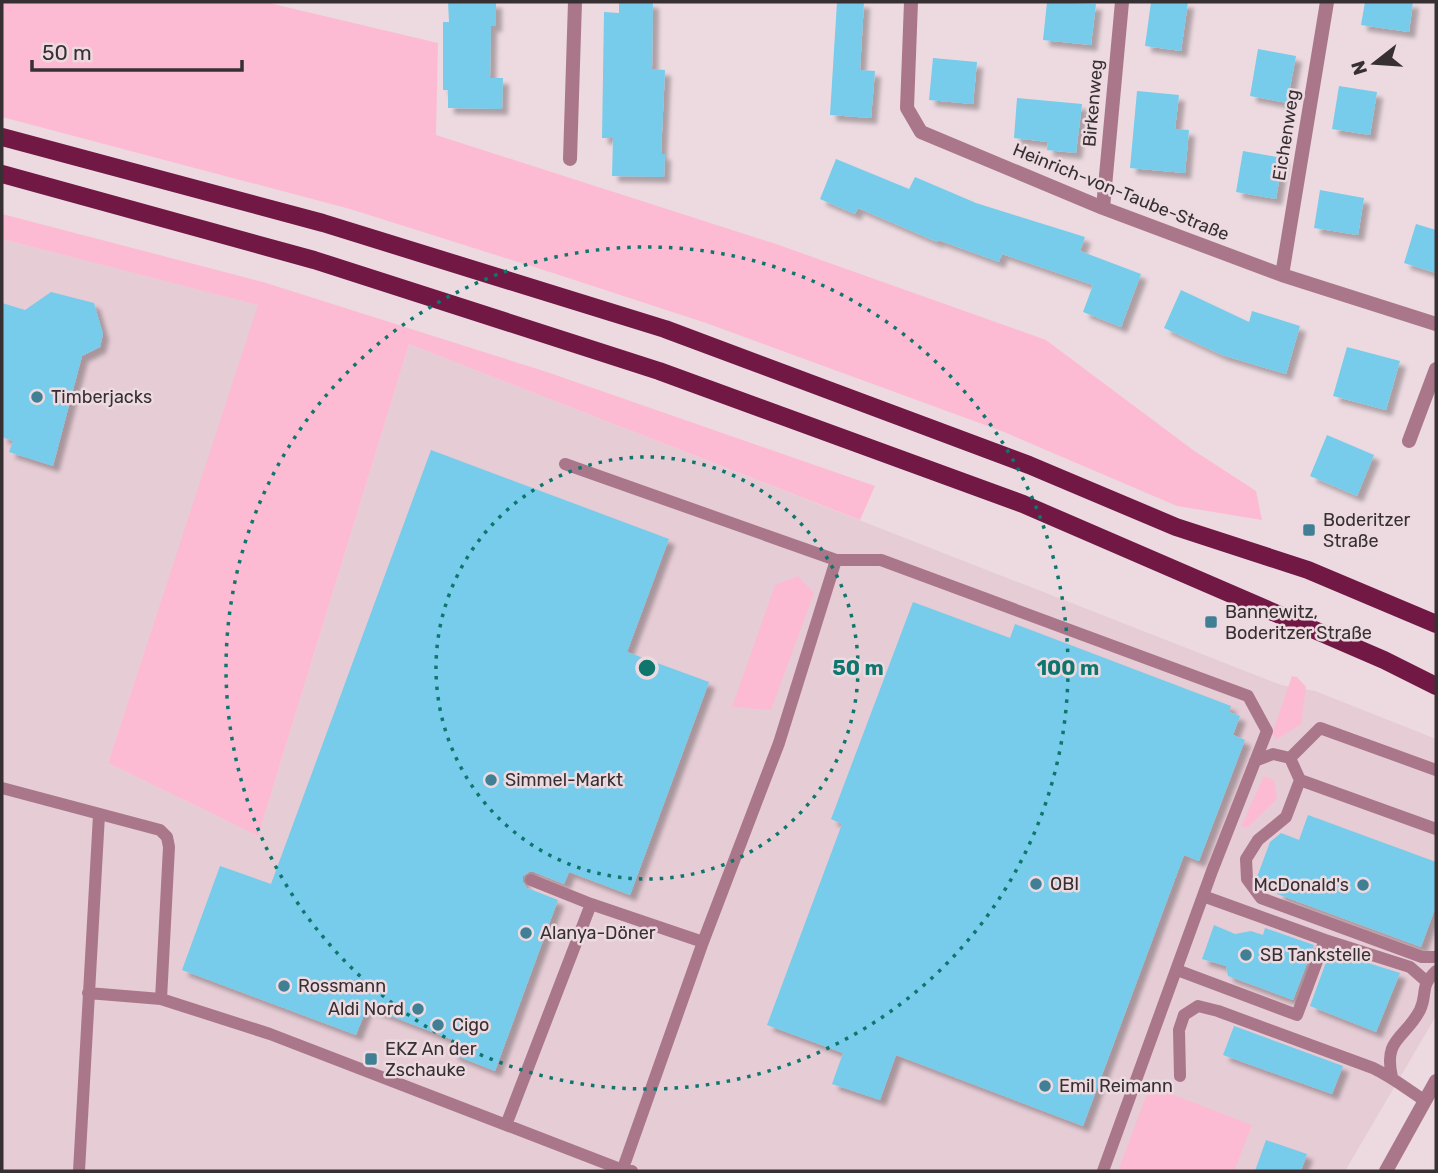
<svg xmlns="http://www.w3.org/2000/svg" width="1438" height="1173" font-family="Rubik,sans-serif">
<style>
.built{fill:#e6ccd5}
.green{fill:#fdbbd3}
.building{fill:#76ccea;filter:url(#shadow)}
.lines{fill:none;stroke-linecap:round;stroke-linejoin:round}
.lane{stroke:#aa778a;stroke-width:12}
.street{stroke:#aa778a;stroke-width:14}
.primary{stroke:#721845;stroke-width:18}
.ring{fill:none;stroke:#0f766e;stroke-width:3.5;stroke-dasharray:3.5 7}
.poi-dot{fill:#407f94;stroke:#ecdae0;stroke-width:2.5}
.labels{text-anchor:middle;stroke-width:5;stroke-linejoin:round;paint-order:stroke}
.street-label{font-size:18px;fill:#363032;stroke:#ecdae0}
.poi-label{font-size:18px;fill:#363032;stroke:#ecdae0;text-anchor:start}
.centre{fill:#0f766e;stroke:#ecdae0;stroke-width:3.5}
.ring-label{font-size:21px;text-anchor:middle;font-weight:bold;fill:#0f766e;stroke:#ecdae0;stroke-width:5;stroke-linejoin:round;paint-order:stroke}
</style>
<defs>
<filter id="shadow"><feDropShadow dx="6" dy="6" stdDeviation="2" flood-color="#0004"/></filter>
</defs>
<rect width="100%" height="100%" fill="#ecdae0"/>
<path class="built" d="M2 239 259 305 108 763 258 836 409 344 1281 685 1315 691 1436 739V1016L1345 1171H2Z"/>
<path class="green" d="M2 2H265L438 43 436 135 776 244 1046 340 1193 450 1256 491 1262 520 1177 506 1004 432 706 323 556 274 350 209 2 117Z
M2 214 263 282 547 372 875 486 860 520 409 344 258 836 108 763 258 305 2 239Z
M798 576 814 593 771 710 732 707 775 585Z
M1292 676 1297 677 1306 687 1301 724 1277 739 1272 734Z
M1264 776 1274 780 1277 799 1247 828 1241 826Z
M1150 1086 1252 1125 1234 1171H1118Z"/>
<path class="building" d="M448 2H496V26H491L490 78H503L502 109 448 108V90H443V22H449Z
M619 2H653L652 69 665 70 661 154H665L664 177 612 176 613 138H602L604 12 619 13Z
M837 2H864L860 70 875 71 871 118 830 115Z
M1047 2 1096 4 1091 45 1043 40Z
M1151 2H1188L1181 51 1145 46Z
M1365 2H1413L1409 32 1361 25Z
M1258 49 1296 56 1287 103 1250 96Z
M933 58 977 62 973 104 929 100Z
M1339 86 1377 92 1370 135 1332 129Z
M1137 91 1179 95 1175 129 1189 130 1185 173 1130 168Z
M1017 98 1082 104 1076 153 1047 150 1048 142 1014 138Z
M1243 151 1283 158 1276 199 1236 192Z
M836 159 909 189 915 177 976 203 1085 237 1080 251 1141 274 1121 327 1083 312 1093 285 1002 254 999 262 938 240 937 242 858 208 855 214 820 199Z
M1320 190 1364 198 1358 235 1314 228Z
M1416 224 1436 230V273L1404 263Z
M1181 290 1249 322 1252 311 1300 326 1286 374 1222 355 1164 328Z
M51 292 94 303 103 334 100 347 82 356 53 466 9 452 13 441 2 437V303L25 310Z
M1347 347 1400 361 1386 410 1333 396Z
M1327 435 1374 455 1357 496 1310 476Z
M431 450 669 539 627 652 709 682 630 895 569 872 564 884 534 872H529L523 876V882L527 888 558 900 495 1071 452 1054 456 1041 367 1007 356 1035 182 970 220 866 271 884Z
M913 602 1010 638 1015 624 1231 706 1229 712 1240 716 1233 735 1245 740 1199 861 1184 855 1083 1126 896 1055 880 1100 832 1084 843 1053 767 1025 842 824 831 819Z
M1308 815 1436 862V906L1421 947 1277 894 1280 885 1257 877 1270 842 1281 833 1299 840Z
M1214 925 1235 934 1251 931 1263 935 1265 928 1314 945 1293 1000 1228 976 1226 966 1202 959Z
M1330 951 1400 973 1376 1032 1310 1006Z
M1234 1026 1343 1066 1332 1094 1223 1055Z
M1266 1140 1307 1154 1301 1171H1255Z"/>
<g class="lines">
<path class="lane" d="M565 464 836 560H881L1248 696 1267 731 1212 871 1103 1171
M1255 761 1273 754 1290 758
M1436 770 1320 728 1290 758 1300 780 1436 829
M1300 780 1286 817 1258 840 1246 859 1247 879 1261 898 1422 957H1436
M2 788 160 830 167 837 169 847 161 999
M531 880 591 904 703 942
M1203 896 1325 940 1410 967 1426 981
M1177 970 1297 1015 1325 940
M88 993 161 999 270 1034 623 1170 632 1171
M1180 1076 1179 1030 1184 1015 1198 1006 1218 1011 1373 1068C1392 1077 1407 1089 1424 1100
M1392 1077C1383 1038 1405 1039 1420 1010 1428 993 1419 987 1436 971
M506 1125 591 904
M79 1171 99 815
M622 1171 703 942 779 743 836 560"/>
<path class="street" d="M911 2 907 108 921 132 1103 208 1282 275 1436 324
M570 159 575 2
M1103 208 1122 2
M1282 275 1327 2
M1409 441 1436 369
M1386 1171 1436 1081"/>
<path class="primary" d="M2 137 323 223 665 329 1029 465 1176 527 1308 570 1436 624
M2 174 314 260 659 371 1023 504 1384 660 1436 686"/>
</g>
<g class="ring">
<circle cx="647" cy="668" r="211"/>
<circle cx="647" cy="668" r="421"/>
</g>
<g class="poi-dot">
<circle cx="37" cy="397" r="7"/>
<rect x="1302" y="523" width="14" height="14" rx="3.5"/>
<rect x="1204" y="615" width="14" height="14" rx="3.5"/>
<circle cx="491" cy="780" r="7"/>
<circle cx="1036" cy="884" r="7"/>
<circle cx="1363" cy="885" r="7"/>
<circle cx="526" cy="933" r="7"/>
<circle cx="1246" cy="955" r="7"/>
<circle cx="284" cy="986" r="7"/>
<circle cx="418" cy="1009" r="7"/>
<circle cx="438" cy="1025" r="7"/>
<rect x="364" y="1052" width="14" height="14" rx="3.5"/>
<circle cx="1045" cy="1086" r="7"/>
</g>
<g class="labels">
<g class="street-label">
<text transform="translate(1093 103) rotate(-85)" y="6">Birkenweg</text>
<text transform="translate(1286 135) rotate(-81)" y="6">Eichenweg</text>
<text transform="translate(1121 192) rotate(22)" y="6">Heinrich-von-Taube-Straße</text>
</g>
<g class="poi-label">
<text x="51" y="403">Timberjacks</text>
<text x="1323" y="526">Boderitzer<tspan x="1323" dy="21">Straße</tspan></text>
<text x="1225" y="618">Bannewitz,<tspan x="1225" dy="21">Boderitzer Straße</tspan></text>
<text x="505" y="786">Simmel-Markt</text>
<text x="1050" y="890">OBI</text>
<text x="1349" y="891" text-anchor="end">McDonald's</text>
<text x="540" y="939">Alanya-Döner</text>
<text x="1260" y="961">SB Tankstelle</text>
<text x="298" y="992">Rossmann</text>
<text x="404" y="1015" text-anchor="end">Aldi Nord</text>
<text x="452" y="1031">Cigo</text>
<text x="385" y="1055">EKZ An der<tspan x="385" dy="21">Zschauke</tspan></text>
<text x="1059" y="1092">Emil Reimann</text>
</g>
</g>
<circle cx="647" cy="668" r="10" class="centre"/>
<g class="ring-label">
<text x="858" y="675">50 m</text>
<text x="1068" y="675">100 m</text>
</g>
<rect width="1438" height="1173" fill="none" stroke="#363032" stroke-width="7"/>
<g transform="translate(1375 63) rotate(253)" stroke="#ecdae0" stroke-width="5" paint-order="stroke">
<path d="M0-5L12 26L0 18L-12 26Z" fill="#363032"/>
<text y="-10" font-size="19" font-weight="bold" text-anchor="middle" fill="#363032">N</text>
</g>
<path d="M32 60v10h210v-10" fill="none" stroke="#363032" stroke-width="3.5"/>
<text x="42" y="60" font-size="21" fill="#363032" stroke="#ecdae0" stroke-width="5" paint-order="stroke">50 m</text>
</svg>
